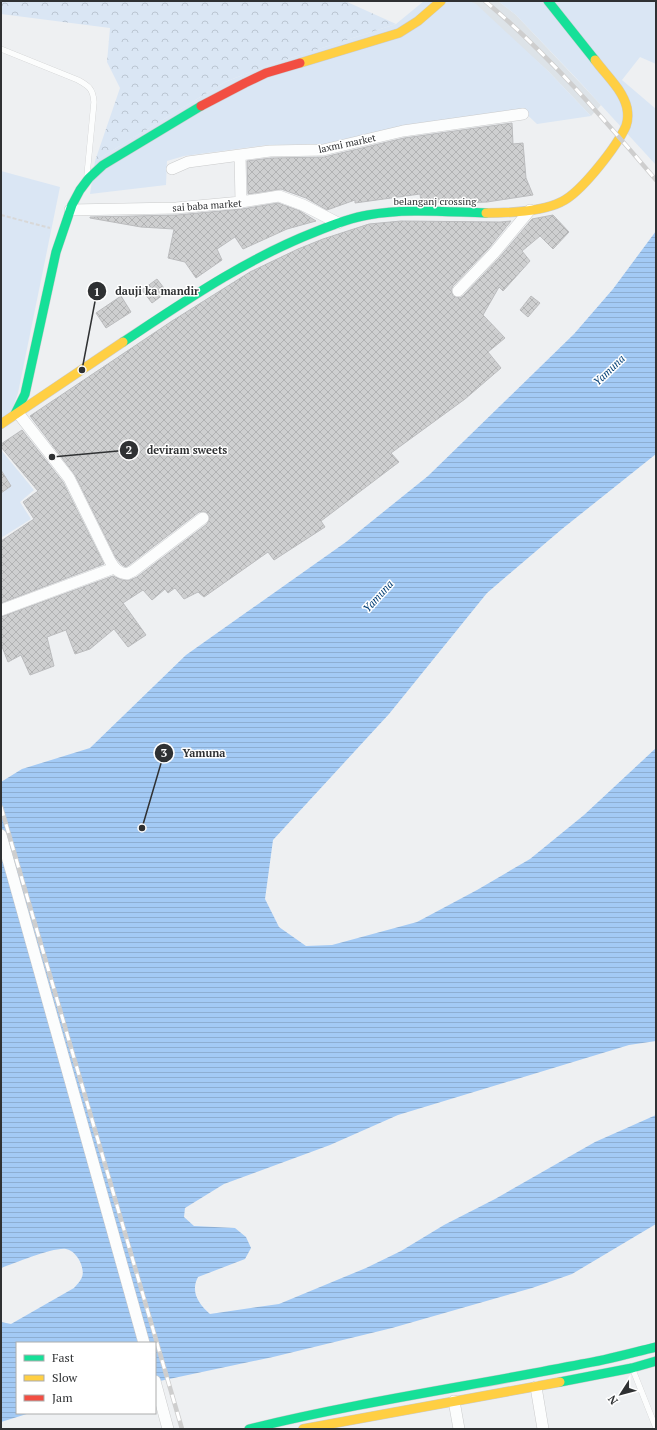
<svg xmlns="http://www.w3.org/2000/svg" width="657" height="1430" font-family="'PT Serif',serif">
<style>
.built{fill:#dde3e8}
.green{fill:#dae6f4}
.forest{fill:url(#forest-crowns)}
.water{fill:url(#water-rules)}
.building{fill:url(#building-cross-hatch);stroke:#bbbcbe}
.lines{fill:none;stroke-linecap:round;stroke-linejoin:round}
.lane-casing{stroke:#cacbcc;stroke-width:6}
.street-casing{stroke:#cacbcc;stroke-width:12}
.fast-casing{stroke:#cacbcc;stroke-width:10}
.slow-casing{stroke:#cacbcc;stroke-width:10}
.jam-casing{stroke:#cacbcc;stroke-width:10}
.path{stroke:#d8d8d8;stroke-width:2;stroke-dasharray:4 2;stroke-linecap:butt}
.lane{stroke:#fcfdfd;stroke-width:5.5}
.street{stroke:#fcfdfd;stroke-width:11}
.fast{stroke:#16e098;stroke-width:9}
.slow{stroke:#ffcf43;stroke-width:9}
.jam{stroke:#f24e42;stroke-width:9}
.rail-casing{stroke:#cecece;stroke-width:4.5}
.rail{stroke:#fff;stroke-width:3;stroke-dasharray:9;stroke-linecap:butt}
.labels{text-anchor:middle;stroke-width:3;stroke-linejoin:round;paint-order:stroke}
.street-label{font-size:10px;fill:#2f3133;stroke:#fff}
.water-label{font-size:11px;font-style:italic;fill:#054076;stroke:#fff}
.leader{fill:none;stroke:#2f3133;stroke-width:1.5}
.callout-dot{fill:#2f3133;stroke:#fff;stroke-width:1.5}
.mark-label{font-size:12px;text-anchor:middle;font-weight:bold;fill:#fff}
.callout-label{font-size:11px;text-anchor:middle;font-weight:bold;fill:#2f3133;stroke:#fff;stroke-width:3;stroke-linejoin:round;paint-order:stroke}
</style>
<defs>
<pattern id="forest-crowns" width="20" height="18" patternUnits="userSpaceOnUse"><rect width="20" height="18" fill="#dae6f4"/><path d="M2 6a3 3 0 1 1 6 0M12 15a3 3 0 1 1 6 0" fill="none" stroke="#bbc6d2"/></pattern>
<pattern id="water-rules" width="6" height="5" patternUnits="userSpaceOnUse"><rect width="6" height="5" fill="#a3caf5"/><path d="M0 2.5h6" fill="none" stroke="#8daed2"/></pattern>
<pattern id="building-cross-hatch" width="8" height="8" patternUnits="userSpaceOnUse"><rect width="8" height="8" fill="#cecfd0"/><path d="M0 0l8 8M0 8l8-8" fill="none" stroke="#b1b2b3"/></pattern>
</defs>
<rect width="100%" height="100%" fill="#eef0f2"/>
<path class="built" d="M469 1H498L516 15 601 105 591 116 548 71Z"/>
<path class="green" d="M424 1H469L476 4 548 71 591 116 537 124 521 109 324 144 267 145 184 156 167 161 166 185 90 194 95 161 225 82 263 67 396 24Z
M498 1H656V64L640 57 622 80 656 109V165L577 79 516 15Z
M1 171 60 187 18 393 11 413 1 418Z
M1 450 34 490 20 502 31 519 1 538Z"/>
<path class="forest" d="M1 1H345L396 24 263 67 225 82 95 161 120 88 107 62 110 28 1 14Z"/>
<path class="water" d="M656 231V454L562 529 487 593 389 714 273 840 265 899 279 927 306 946 332 945 417 922 477 890 530 859 584 815 656 748V1041L629 1045 398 1115 330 1145 224 1184 185 1208 184 1217 194 1226 235 1228 246 1237 251 1248 245 1259 198 1277C190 1292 199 1304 210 1314L279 1304 366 1268 401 1251 444 1225 495 1199 595 1142 656 1115V1224L572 1274 532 1288 392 1328 273 1357 155 1382V1343H17V1413H30L1 1422V1322L11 1324 74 1288C82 1279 85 1276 81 1264 79 1258 73 1250 66 1249 54 1247 15 1263 1 1268V782L22 769 90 748 186 655 346 542 428 476 574 334 613 289Z"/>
<path class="building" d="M512 123 513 144 523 143 526 178 533 195 487 202 459 203 421 202 420 194 355 203V200L327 210 306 198 281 189 248 194 247 161 271 158 324 157 404 138Z
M278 203 300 211 316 221 287 229 243 249 235 237 217 249 222 260 196 278 185 262 168 258 174 229 141 227 90 218V217L177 215 242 209Z
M553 215 569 232 553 249 540 236 522 251 530 261 503 291 499 287 483 315 505 338 488 352 501 368 465 399 391 453 399 462 321 521 325 527 274 560 268 552 204 597 198 592 184 599 175 588 168 593 165 589 152 600 143 590 123 603 146 635 128 647 114 629 90 649 75 654 66 630 47 637 54 666 30 675 21 655 8 662 1 644V617L113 576 122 580H130L137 577 207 524 210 518 206 512H199L129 565 126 567 122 565 116 558 75 475 30 416 172 321 250 272 298 249 323 239 369 224 401 221 500 222 511 221 489 248 453 286 451 290 453 296 460 298 463 296 499 258 532 219Z
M157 279 167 292 152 303 142 290Z
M121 296 131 312 106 328 96 313Z
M531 296 540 303 528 317 520 310Z
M22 430 63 482 104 564 1 603V541L34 519 23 502 38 491 1 447V444Z
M1 470 11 486 1 493Z"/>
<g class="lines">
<defs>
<path id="lane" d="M1 49 78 80C89 86 93 89 94 102L87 175
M633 1370 656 1428"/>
<path id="street" d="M240 155 241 202
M172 169 188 162 270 151 323 150 403 131 523 114
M70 210 176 208 241 202 279 196 303 205 338 223
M458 291 494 253 530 210
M18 413 69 478 110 561C114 568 118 573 127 574L133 571 203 518
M1 610 114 568
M1 835 144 1343
M155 1381 168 1429
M536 1387 543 1429
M454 1401 459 1429"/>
<path id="fast" d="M548 1 595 60
M123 342C185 301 246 259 315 232 332 225 350 218 368 215 406 208 447 212 486 213
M15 414 25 394 56 252 72 205 80 190 89 178 103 165 201 106
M560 1382 632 1368 656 1361
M249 1429C359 1402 471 1386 582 1364 607 1360 631 1353 656 1347"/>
<path id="slow" d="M300 63 399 33 418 21 441 1
M486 213C508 213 541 212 561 202 581 193 617 146 626 126 628 121 628 114 627 108 623 90 606 75 595 60
M1 424 123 342
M303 1429 560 1382"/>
<path id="jam" d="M201 106 245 83 266 73 300 63"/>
</defs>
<use href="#lane" class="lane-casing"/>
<use href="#street" class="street-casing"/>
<use href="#fast" class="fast-casing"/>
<use href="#slow" class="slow-casing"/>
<use href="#jam" class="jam-casing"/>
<path class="path" d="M1 215 50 228"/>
<use href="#lane" class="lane"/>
<use href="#street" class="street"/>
<use href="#fast" class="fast"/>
<use href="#slow" class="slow"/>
<use href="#jam" class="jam"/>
<defs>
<path id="rail" d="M485 1C548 54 602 117 656 180
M1 807 182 1429"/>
</defs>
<use href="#rail" class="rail-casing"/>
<use href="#rail" class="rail"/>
</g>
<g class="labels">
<g class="street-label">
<text transform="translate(347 143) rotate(-12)" y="4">laxmi market</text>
<text x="435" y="205">belanganj crossing</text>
<text transform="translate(207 205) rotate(-4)" y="4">sai baba market</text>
</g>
<g class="water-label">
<text transform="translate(609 370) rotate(-44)" y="4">Yamuna</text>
<text transform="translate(378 596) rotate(-48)" y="4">Yamuna</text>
</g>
</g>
<path class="leader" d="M82 370L97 291M52 457L129 450M142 828L164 753"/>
<g class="callout-dot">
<circle cx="82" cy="370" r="4"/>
<circle cx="52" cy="457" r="4"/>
<circle cx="142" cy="828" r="4"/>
<circle cx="97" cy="291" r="10"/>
<circle cx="129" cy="450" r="10"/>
<circle cx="164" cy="753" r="10"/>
</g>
<g class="mark-label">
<text x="97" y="296">1</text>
<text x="129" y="454">2</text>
<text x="164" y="757">3</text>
</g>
<g class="callout-label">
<text x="157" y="295">dauji ka mandir</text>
<text x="187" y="454">deviram sweets</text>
<text x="204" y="757">Yamuna</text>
</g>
<rect width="657" height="1430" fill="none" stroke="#2f3133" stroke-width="4"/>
<rect x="16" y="1342" width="140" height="72" fill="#ffffff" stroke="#acadad"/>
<rect x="24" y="1355" width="20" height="6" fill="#16e098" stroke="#acadad"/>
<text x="52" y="1362" font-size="12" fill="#2f3133">Fast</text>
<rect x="24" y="1375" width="20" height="6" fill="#ffcf43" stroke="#acadad"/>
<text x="52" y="1382" font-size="12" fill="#2f3133">Slow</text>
<rect x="24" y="1395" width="20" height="6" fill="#f24e42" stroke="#acadad"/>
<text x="52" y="1402" font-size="12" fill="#2f3133">Jam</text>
<g transform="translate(621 1394) rotate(234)" stroke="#ffffff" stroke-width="3" paint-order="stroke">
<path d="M0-3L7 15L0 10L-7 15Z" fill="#2f3133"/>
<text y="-6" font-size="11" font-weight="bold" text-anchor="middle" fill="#2f3133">N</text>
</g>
</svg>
